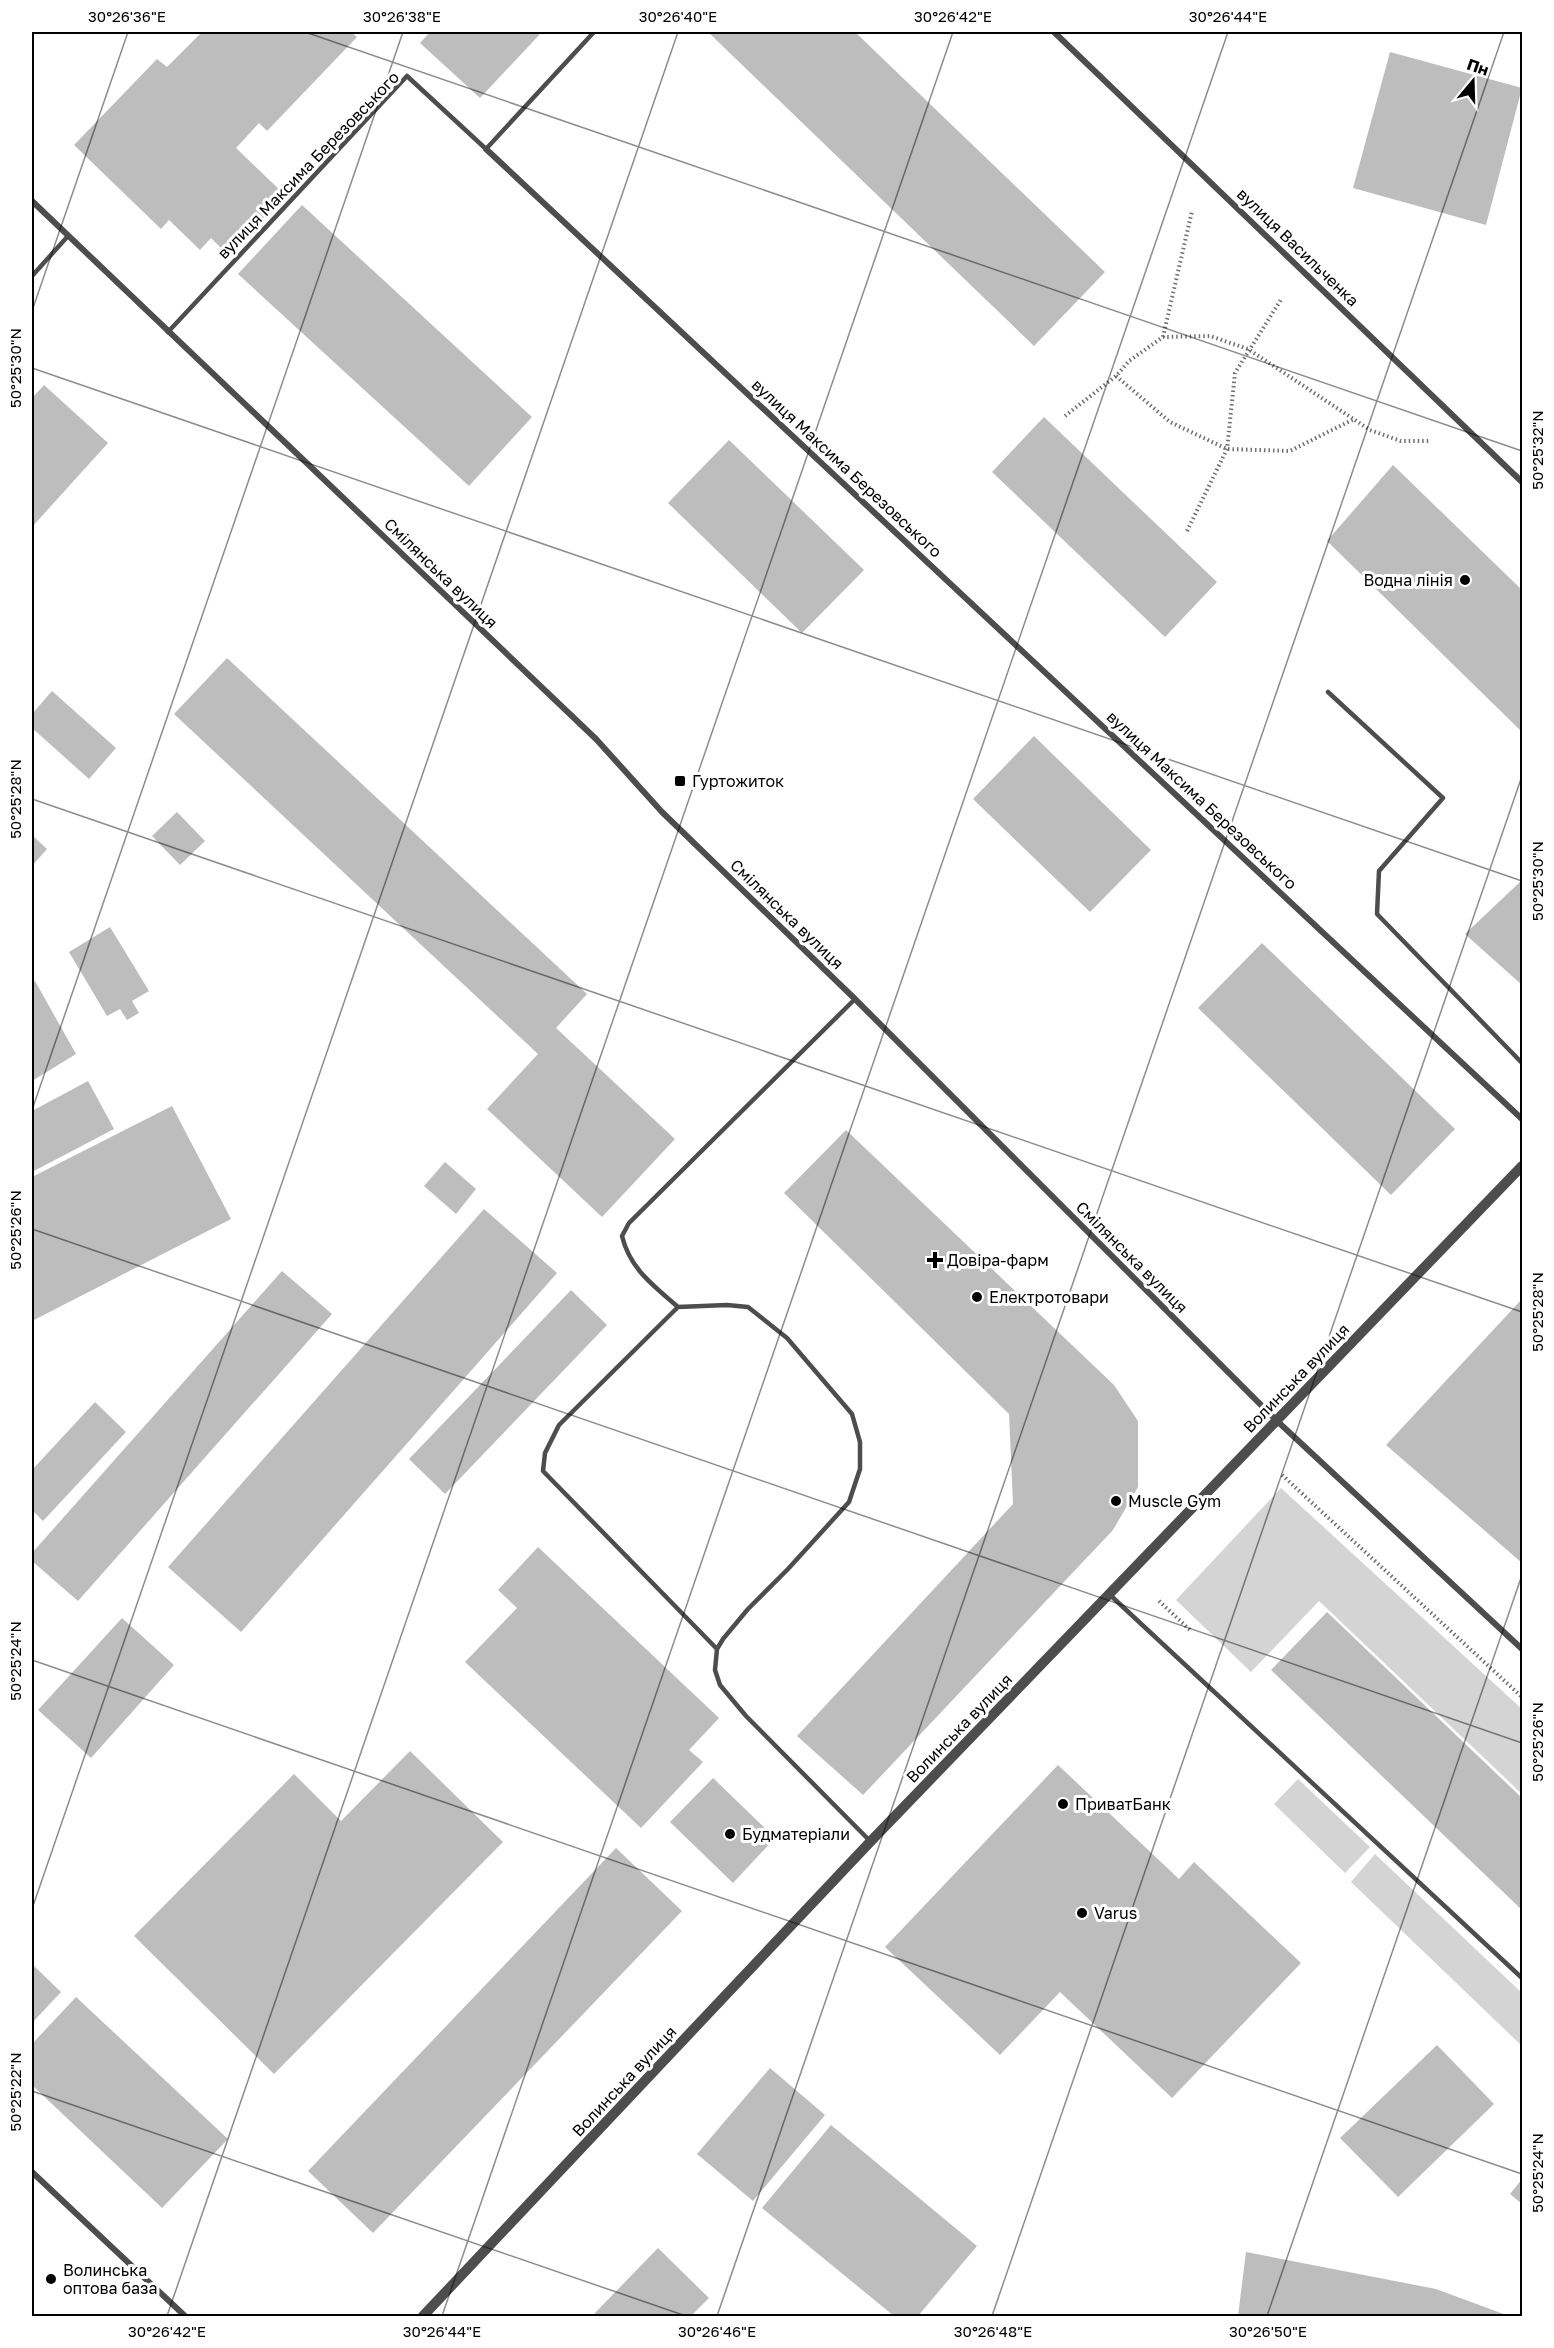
<svg xmlns="http://www.w3.org/2000/svg" width="1554" height="2348" font-family="'Golos Text',sans-serif">
<style>
.green{fill:#d4d4d4}
.building{fill:#bdbdbd}
.lines{fill:none;stroke-linecap:round;stroke-linejoin:round}
.path{stroke:#6f6f6f;stroke-width:4;stroke-dasharray:1.5 3;stroke-linecap:butt}
.service{stroke:#4d4d4d;stroke-width:4.5}
.minor{stroke:#4d4d4d;stroke-width:6}
.tertiary{stroke:#4d4d4d;stroke-width:10}
.ticks{fill:none;stroke:#000;stroke-width:1.5;stroke-opacity:0.45}
.poi-dot{fill:#000;stroke:#fff;stroke-width:2}
.labels{text-anchor:middle;stroke-width:6;stroke-linejoin:round;paint-order:stroke}
.street-label{font-size:16px;fill:#000;stroke:#fff}
.poi-label{font-size:16px;fill:#000;stroke:#fff;text-anchor:start}
.neatline{fill:none;stroke:#000;stroke-width:2}
.ticks-label{font-size:15px;text-anchor:middle;fill:#000}
</style>
<rect width="100%" height="100%" fill="#fff"/>
<path class="green" d="M1281 1488 1522 1709V1794L1319 1601 1251 1672 1176 1600Z
M1298 1779 1370 1847 1345 1873 1274 1804Z
M1375 1854 1522 1993V2046L1351 1882Z"/>
<path class="building" d="M202 32H351L357 37 267 131 259 123 236 148 285 195 228 255 211 238 200 250 169 220 161 229 74 145 157 59 167 67Z
M430 32H542L480 98 420 43Z
M708 32H855L1105 272 1034 346Z
M1390 52 1522 88 1486 225 1353 188Z
M302 205 532 417 469 486 238 274Z
M44 385 108 443 32 527V398Z
M1044 417 1217 582 1165 637 992 472Z
M729 440 864 570 802 633 668 503Z
M1393 465 1522 590V732L1327 541Z
M227 658 587 994 556 1028 675 1139 602 1217 487 1109 538 1054 174 714Z
M52 691 116 748 89 779 32 728V714Z
M1034 736 1151 850 1090 912 973 799Z
M177 812 205 841 180 865 152 836Z
M32 835 47 849 32 866Z
M1522 880V985L1465 934Z
M110 927 149 991 132 1001 139 1013 127 1020 120 1009 107 1016 69 952Z
M1262 943 1455 1129 1391 1195 1198 1008Z
M35 981 76 1054 32 1081V983Z
M88 1081 114 1129 32 1172V1111Z
M172 1106 231 1219 32 1321V1177Z
M846 1130 1114 1385 1138 1421V1487L1113 1530 863 1795 797 1736 1013 1504 1009 1414 784 1193Z
M445 1162 476 1189 456 1214 424 1186Z
M484 1209 557 1273 241 1632 168 1567Z
M282 1271 332 1314 78 1601 32 1561V1553Z
M571 1290 607 1325 445 1494 409 1459Z
M1522 1299V1563L1386 1445Z
M95 1402 126 1432 43 1521 32 1510V1470Z
M538 1547 719 1718 689 1750 703 1762 641 1828 465 1662 517 1608 498 1590Z
M1327 1612 1522 1798V1910L1271 1670Z
M122 1618 174 1665 91 1758 38 1710Z
M410 1751 503 1842 274 2074 134 1936 294 1774 341 1821Z
M1058 1765 1179 1879 1194 1862 1301 1963 1172 2098 1060 1992 1000 2055 885 1947Z
M713 1778 775 1838 733 1883 670 1822Z
M616 1848 682 1911 373 2233 308 2171Z
M32 1964 61 1992 32 2023Z
M76 1997 228 2139 162 2208 32 2085V2044Z
M1437 2045 1494 2104 1398 2197 1340 2138Z
M770 2068 825 2115 753 2201 697 2154Z
M831 2125 977 2246 918 2316H894L762 2208Z
M1522 2179V2204L1510 2194Z
M658 2248 709 2298 691 2316H592Z
M1246 2252 1436 2289 1509 2316H1238Z"/>
<g class="lines">
<path class="path" d="M1163 337 1192 211
M1116 376 1170 422 1227 449 1290 451 1354 419
M1065 416 1116 376 1129 361 1163 337 1210 336 1248 349 1370 430 1401 441H1431
M1187 531 1227 449 1235 373 1282 298
M1282 1475 1522 1697
M1159 1601 1191 1631"/>
<path class="service" d="M32 276 68 236
M168 332 407 76 486 149 594 32
M1328 692 1443 798 1379 871 1377 914 1522 1063
M855 999 629 1223 622 1236C630 1269 653 1285 678 1307L727 1305 748 1307 787 1338 852 1414 860 1442V1469L849 1502 788 1569 748 1609 723 1639 717 1649 715 1670 720 1685 746 1716 870 1841
M678 1307 559 1425 545 1453 543 1471 717 1649
M1109 1594 1522 1978"/>
<path class="minor" d="M1054 32 1522 482
M486 149 1522 1119
M32 201 596 739 662 812 855 999 1276 1420 1522 1649
M32 2172 185 2316"/>
<path class="tertiary" d="M423 2316 871 1841 1522 1166"/>
</g>
<path class="ticks" d="M305 32 1522 451M32 311 128 32M32 368 1522 881M32 799 1522 1312M32 1110 403 32M32 1229 1522 1743M32 1660 1522 2174M32 1909 678 32M32 2091 686 2316M167 2316 953 32M442 2316 1228 32M717 2316 1504 32M992 2316 1522 776M1267 2316 1522 1575"/>
<g class="poi-dot">
<circle cx="1465" cy="580" r="6"/>
<rect x="674" y="775" width="12" height="12" rx="3"/>
<path d="M932 1251h6v6h6v6h-6v6h-6v-6h-6v-6h6z"/>
<circle cx="977" cy="1297" r="6"/>
<circle cx="1116" cy="1501" r="6"/>
<circle cx="1063" cy="1804" r="6"/>
<circle cx="730" cy="1834" r="6"/>
<circle cx="1082" cy="1913" r="6"/>
<circle cx="51" cy="2279" r="6"/>
</g>
<g class="labels">
<g class="street-label">
<text transform="translate(308 165) rotate(-46)" y="6">вулиця Максима Березовського</text>
<text transform="translate(1298 247) rotate(44)" y="6">вулиця Васильченка</text>
<text transform="translate(847 468) rotate(43)" y="6">вулиця Максима Березовського</text>
<text transform="translate(441 573) rotate(44)" y="6">Смілянська вулиця</text>
<text transform="translate(1202 800) rotate(43)" y="6">вулиця Максима Березовського</text>
<text transform="translate(787 914) rotate(44)" y="6">Смілянська вулиця</text>
<text transform="translate(1132 1257) rotate(45)" y="6">Смілянська вулиця</text>
<text transform="translate(1296 1378) rotate(-46)" y="6">Волинська вулиця</text>
<text transform="translate(959 1728) rotate(-46)" y="6">Волинська вулиця</text>
<text transform="translate(624 2081) rotate(-47)" y="6">Волинська вулиця</text>
</g>
<g class="poi-label">
<text x="1453" y="586" text-anchor="end">Водна лінія</text>
<text x="692" y="787">Гуртожиток</text>
<text x="947" y="1266">Довіра-фарм</text>
<text x="989" y="1303">Електротовари</text>
<text x="1128" y="1507">Muscle Gym</text>
<text x="1075" y="1810">ПриватБанк</text>
<text x="742" y="1840">Будматеріали</text>
<text x="1094" y="1919">Varus</text>
<text x="63" y="2276">Волинська<tspan x="63" dy="18">оптова база</tspan></text>
</g>
</g>
<rect width="1554" height="2348" fill="none" stroke="#ffffff" stroke-width="66"/>
<g transform="translate(1473 81) rotate(19)" stroke="#ffffff" stroke-width="4.5" paint-order="stroke">
<path d="M0-4.5L10 22L0 15L-10 22Z" fill="#000000"/>
<text y="-9" font-size="16" font-weight="bold" text-anchor="middle" fill="#000000">Пн</text>
</g>
<rect x="33" y="33" width="1488" height="2282" class="neatline"/>
<g class="ticks-label">
<text x="127" y="22">30°26'36"E</text>
<text x="402" y="22">30°26'38"E</text>
<text x="678" y="22">30°26'40"E</text>
<text x="953" y="22">30°26'42"E</text>
<text x="1228" y="22">30°26'44"E</text>
<text transform="translate(16 368) rotate(-90)" y="5">50°25'30"N</text>
<text transform="translate(1538 450) rotate(-90)" y="5">50°25'32"N</text>
<text transform="translate(16 799) rotate(-90)" y="5">50°25'28"N</text>
<text transform="translate(1538 881) rotate(-90)" y="5">50°25'30"N</text>
<text transform="translate(16 1230) rotate(-90)" y="5">50°25'26"N</text>
<text transform="translate(1538 1312) rotate(-90)" y="5">50°25'28"N</text>
<text transform="translate(16 1661) rotate(-90)" y="5">50°25'24"N</text>
<text transform="translate(1538 1742) rotate(-90)" y="5">50°25'26"N</text>
<text transform="translate(16 2092) rotate(-90)" y="5">50°25'22"N</text>
<text transform="translate(1538 2173) rotate(-90)" y="5">50°25'24"N</text>
<text x="167" y="2337">30°26'42"E</text>
<text x="442" y="2337">30°26'44"E</text>
<text x="717" y="2337">30°26'46"E</text>
<text x="993" y="2337">30°26'48"E</text>
<text x="1268" y="2337">30°26'50"E</text>
</g>
</svg>
